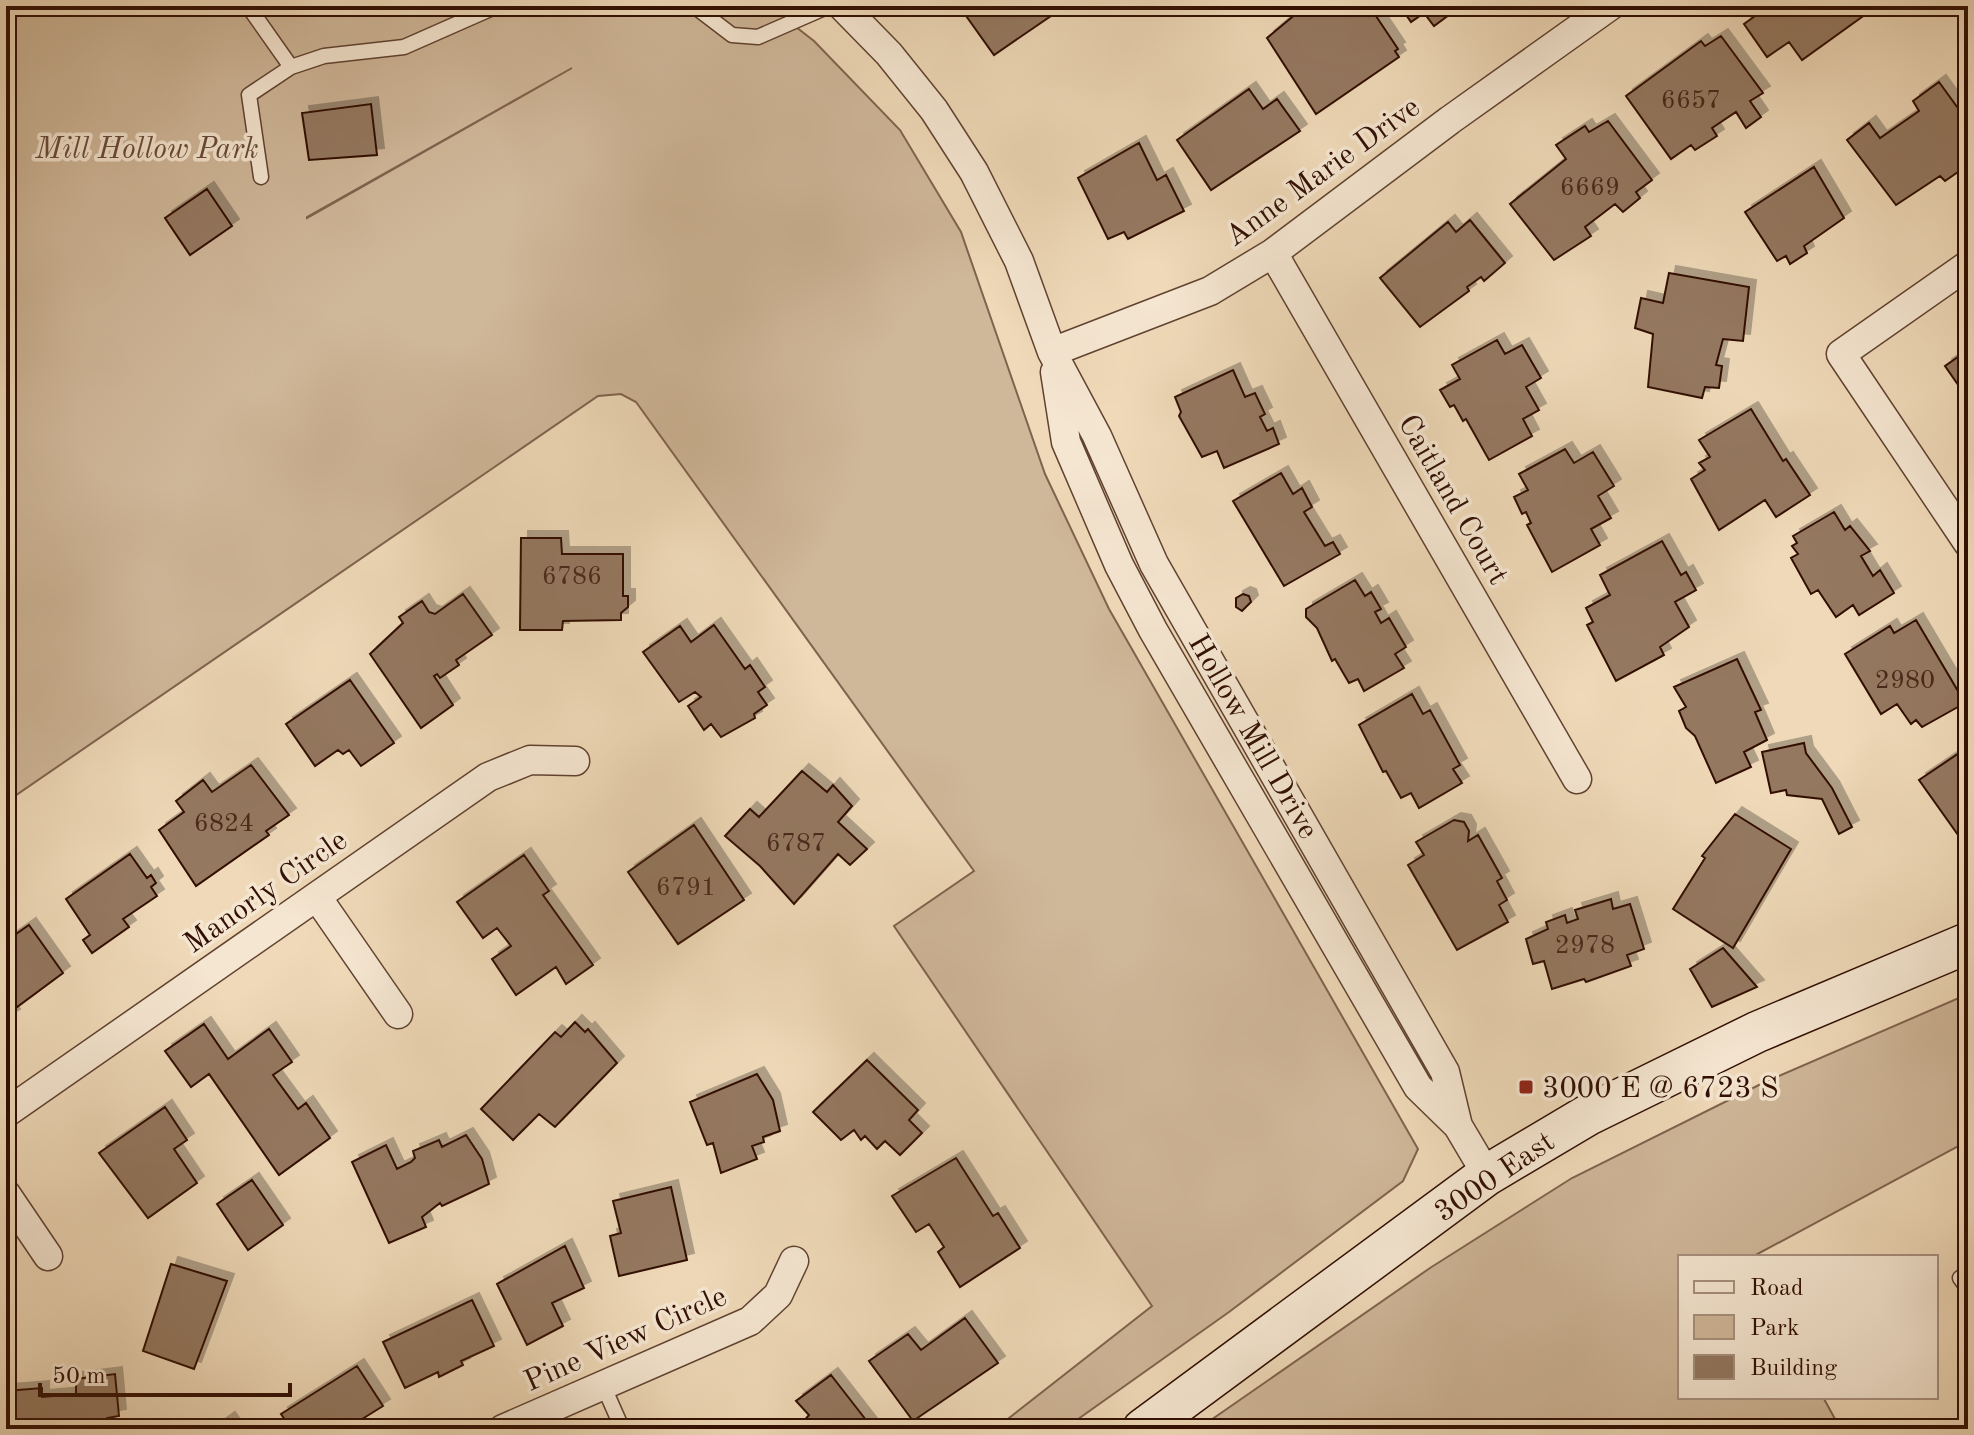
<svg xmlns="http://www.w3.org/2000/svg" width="1974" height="1435" font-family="'Old Standard TT',serif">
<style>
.green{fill:#cfb799;stroke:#80634e;stroke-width:2;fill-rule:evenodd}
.building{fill:#947861;stroke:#310f03;stroke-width:2;filter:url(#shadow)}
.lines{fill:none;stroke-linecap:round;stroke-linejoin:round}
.service-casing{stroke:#604230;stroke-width:17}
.minor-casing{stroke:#604230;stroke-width:31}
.secondary-casing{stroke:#310f03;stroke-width:43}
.service{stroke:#f5e6d1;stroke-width:14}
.minor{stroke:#f5e6d1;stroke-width:28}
.secondary{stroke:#f5e6d1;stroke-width:40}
.poi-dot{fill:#8f2418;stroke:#f5e6d1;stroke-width:3}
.labels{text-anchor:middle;stroke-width:7;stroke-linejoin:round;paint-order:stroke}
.number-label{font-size:26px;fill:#4a291a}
.park-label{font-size:30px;font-style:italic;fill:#684a38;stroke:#f5e6d1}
.street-label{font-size:30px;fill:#310f03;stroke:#f5e6d1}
.poi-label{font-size:30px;fill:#310f03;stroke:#f5e6d1;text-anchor:start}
</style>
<defs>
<filter id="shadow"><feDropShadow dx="7" dy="-7" stdDeviation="0" flood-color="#0004"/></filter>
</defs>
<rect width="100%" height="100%" fill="#efd9b8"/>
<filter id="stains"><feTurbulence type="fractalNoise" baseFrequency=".0025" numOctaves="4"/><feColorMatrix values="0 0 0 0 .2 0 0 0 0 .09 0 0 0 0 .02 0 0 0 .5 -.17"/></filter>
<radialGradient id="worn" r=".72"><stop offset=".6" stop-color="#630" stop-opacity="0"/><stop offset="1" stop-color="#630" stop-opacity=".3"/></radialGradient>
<path class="green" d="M6 6H769L814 41 900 130 961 232 1045 474 1109 609 1418 1149 1403 1181 1229 1312 1064 1429H995L1152 1306 894 926 974 871 636 402 621 394 598 396 6 802ZM572 68 307 218V217Z
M1968 994V1141L1752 1257H1680V1397H1823L1835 1419 1834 1429H1198L1430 1268 1572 1178 1765 1082Z"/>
<path class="building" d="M959 6H1063L1064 7 994 55Z
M1313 6H1344L1347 10 1362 6 1369 16 1374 13 1398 49 1395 51 1399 57 1316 114 1267 38 1303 8 1307 10Z
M1400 6H1461L1434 26 1424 13 1411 22Z
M1769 6H1860L1866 14 1802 60 1789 42 1767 57 1744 24Z
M1721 36 1763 93 1750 101 1761 117 1746 128 1736 112 1712 128 1717 136 1695 150 1691 145 1671 159 1626 96 1701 41 1705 46Z
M1939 82 1968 122V165L1945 181 1940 176 1896 205 1847 140 1869 123 1880 138 1919 111 1913 101Z
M1249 89 1263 109 1277 99 1300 131 1211 190 1177 140Z
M371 104 377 155 309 160 302 113Z
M1608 121 1652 180 1636 192 1640 198 1623 212 1615 204 1585 227 1591 236 1554 260 1510 204 1566 159 1556 145 1585 126 1589 132Z
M1139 143 1157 180 1166 175 1184 211 1128 239 1124 232 1108 239 1078 178Z
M1814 167 1844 218 1804 246 1807 253 1790 264 1786 256 1777 261 1745 212Z
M207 189 232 226 190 255 165 218Z
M1470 220 1505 263 1484 281 1481 277 1467 287 1469 291 1420 327 1380 278 1448 222 1456 232Z
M1669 273 1749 287 1743 341 1723 339 1716 365 1722 366 1719 388 1705 387 1702 398 1648 387 1653 334 1635 328 1641 298 1663 303Z
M1497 340 1505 354 1522 345 1541 378 1526 387 1539 410 1523 419 1532 436 1489 460 1466 419 1463 421 1454 405 1450 407 1440 390 1460 379 1452 365Z
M1968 350V399L1945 366Z
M1233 370 1245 397 1255 393 1265 414 1260 417 1267 431 1273 428 1279 444 1224 468 1217 451 1202 457 1179 416 1181 412 1175 397Z
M1751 409 1783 461 1786 459 1810 495 1776 517 1765 500 1719 530 1691 479 1705 470 1699 463 1710 457 1699 440Z
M1565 449 1574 463 1593 452 1614 486 1598 496 1611 518 1591 529 1600 545 1552 572 1527 525 1531 523 1526 512 1522 514 1514 497 1528 490 1519 474Z
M1281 473 1293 494 1302 488 1312 507 1304 512 1325 546 1333 542 1340 554 1284 586 1233 501Z
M1834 512 1845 530 1850 526 1870 551 1861 556 1873 576 1880 570 1894 593 1859 615 1853 605 1836 617 1818 590 1811 594 1791 558 1798 554 1792 546 1797 543 1793 536Z
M521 538H561L562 554H623V596H628V607L621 613V620L563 621 562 630H520Z
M1662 541 1681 575 1686 572 1696 590 1675 602 1689 627 1660 647 1664 655 1616 681 1587 625 1593 622 1586 608 1610 595 1600 575Z
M1355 580 1365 596 1371 592 1381 609 1375 612 1381 623 1389 618 1406 647 1395 654 1404 668 1364 691 1358 679 1349 683 1335 659 1332 661 1317 628 1306 617V609Z
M463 594 492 635 456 660 459 665 440 678 437 674 434 676 453 705 421 728 370 654 403 623 399 617 422 601 429 612 435 614Z
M1243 594 1249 596 1251 602 1242 611 1236 607V598Z
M1916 620 1965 703 1922 727 1916 720 1911 724 1897 704 1881 714 1845 654 1890 626 1894 633Z
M714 625 745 669 750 665 765 687 758 692 767 705 754 714 755 718 721 737 711 724 704 730 688 706 701 697 695 692 679 702 643 652 680 626 691 642Z
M1737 659 1761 710 1755 712 1767 740 1744 752 1751 767 1716 783 1695 736 1686 728 1679 711 1686 707 1674 687Z
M350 680 394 743 361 766 349 750 343 754 338 750 315 766 286 724Z
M1412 694 1423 714 1430 710 1460 765 1453 769 1462 783 1419 808 1411 793 1401 798 1386 771 1383 772 1359 725Z
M1804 743 1806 753 1832 788 1852 827 1839 834 1822 799 1787 795 1786 790 1771 793 1762 752Z
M1968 747V855L1959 845 1963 842 1919 780Z
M251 765 289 815 266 831 269 835 196 886 159 830 184 812 176 801 203 780 212 792Z
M802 771 827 792 833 785 852 806 838 822 867 849 850 865 838 854 794 904 760 866 725 836 750 809 759 817Z
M1735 814 1791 849 1733 948 1673 909 1705 858 1702 856Z
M1454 820 1464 822 1469 831 1468 841 1478 835 1502 878 1497 881 1507 900 1499 905 1508 922 1457 950 1408 865 1424 855 1416 842Z
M694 825 744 900 678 944 628 872Z
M130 854 147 878 151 875 156 883 151 887 157 896 123 919 129 927 92 953 83 940 90 935 66 899Z
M524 855 549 891 543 895 593 965 566 984 556 967 516 995 492 959 511 946 497 928 483 938 457 902Z
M1611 899 1613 909 1630 904 1644 949 1627 955 1631 966 1586 982 1584 979 1552 989 1544 961 1533 964 1526 939 1548 929 1546 922 1565 915 1567 923 1578 919 1575 910Z
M29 925 63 973 13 1010 10 1006 7 1008 13 1016 6 1020V941Z
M1723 948 1757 987 1712 1007 1690 969Z
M575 1022 585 1032 588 1029 617 1063 555 1127 539 1114 513 1140 481 1109 555 1032 561 1037Z
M204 1024 228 1059 269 1029 292 1062 273 1075 298 1109 306 1103 330 1138 279 1175 209 1074 191 1087 165 1051Z
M867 1060 918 1110 909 1120 922 1133 900 1155 885 1141 877 1149 865 1136 861 1140 854 1130 841 1140 813 1112Z
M757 1074 773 1100 780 1131 763 1137 764 1142 752 1146 757 1159 721 1173 713 1143 707 1145 690 1102Z
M165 1107 187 1140 174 1149 197 1183 148 1218 99 1153Z
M466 1135 482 1159 489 1184 442 1206 440 1203 422 1217 426 1227 389 1243 352 1162 386 1145 397 1169 411 1162 415 1158 413 1151 439 1140 442 1147Z
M956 1158 993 1216 998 1213 1020 1248 960 1287 938 1252 944 1247 929 1224 916 1232 892 1196Z
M252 1180 283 1225 248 1250 217 1204Z
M671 1187 687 1260 619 1276 610 1236 621 1233 613 1201Z
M565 1246 584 1288 552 1303 563 1326 527 1345 497 1284Z
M171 1264 227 1281 194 1369 143 1351Z
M472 1300 494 1346 461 1361 463 1365 439 1377 438 1372 405 1388 383 1342Z
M965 1318 998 1363 913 1421 869 1361 908 1334 921 1350Z
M357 1366 383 1406 346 1429H291L281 1414Z
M115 1374 119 1416 107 1418V1429H7L6 1391 42 1388V1397L76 1394V1379Z
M831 1375 873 1429H797L809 1415 796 1401Z
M228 1419 235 1429H214Z"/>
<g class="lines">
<defs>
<path id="service" d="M248 6 291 67
M694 6 732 35 758 37 829 6
M261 177 249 95 291 67 324 56 404 47 497 6
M1968 1273 1960 1278 1968 1289
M603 1385 622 1428"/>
<path id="minor" d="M842 6 889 54 934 110 974 172 1019 261 1052 352 1097 436 1154 564 1445 1072 1458 1126
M1273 253 1577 779
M1968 265 1841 354 1968 543
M1052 352 1210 291 1273 253 1450 120 1610 6
M1055 372 1066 442 1119 565 1153 630 1418 1087 1458 1126 1487 1175
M317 897 398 1014
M6 1113 488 777 530 760 575 761
M6 1194 48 1256
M503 1429 750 1321 778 1295 794 1261"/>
<path id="secondary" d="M1143 1429 1487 1175 1588 1115 1757 1032 1968 943"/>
</defs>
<use href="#service" class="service-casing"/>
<use href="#minor" class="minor-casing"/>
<use href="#secondary" class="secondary-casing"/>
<use href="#service" class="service"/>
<use href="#minor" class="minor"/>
<use href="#secondary" class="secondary"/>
</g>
<rect class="poi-dot" x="1518" y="1079" width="16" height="16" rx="4"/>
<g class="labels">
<g class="number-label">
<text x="1691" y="108">6657</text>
<text x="1590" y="195">6669</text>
<text x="572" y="584">6786</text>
<text x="1905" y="688">2980</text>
<text x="224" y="831">6824</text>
<text x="796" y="851">6787</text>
<text x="686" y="895">6791</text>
<text x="1585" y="953">2978</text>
</g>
<g class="park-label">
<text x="147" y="158">Mill Hollow Park</text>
</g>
<g class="street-label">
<text transform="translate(1322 171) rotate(-36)" y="10">Anne Marie Drive</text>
<text transform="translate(1454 499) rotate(60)" y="10">Caitland Court</text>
<text transform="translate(1254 736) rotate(60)" y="10">Hollow Mill Drive</text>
<text transform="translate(265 891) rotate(-35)" y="10">Manorly Circle</text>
<text transform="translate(1494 1176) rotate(-34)" y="10">3000 East</text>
<text transform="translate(625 1338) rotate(-24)" y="10">Pine View Circle</text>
</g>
<g class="poi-label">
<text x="1542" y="1097">3000 E @ 6723 S</text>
</g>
</g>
<rect width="1974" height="1435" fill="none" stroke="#efd9b8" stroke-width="32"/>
<rect x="8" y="8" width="1958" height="1419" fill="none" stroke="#310f03" stroke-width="4"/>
<rect x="16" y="16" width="1942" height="1403" fill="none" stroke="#310f03" stroke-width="2"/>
<rect x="1678" y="1255" width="260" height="144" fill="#f5e6d1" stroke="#a7907f" stroke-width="2"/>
<rect x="1694" y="1281" width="40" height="12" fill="#f5e6d1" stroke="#a7907f" stroke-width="2"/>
<text x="1750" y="1295" font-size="24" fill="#310f03">Road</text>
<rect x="1694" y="1315" width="40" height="24" fill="#cfb799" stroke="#a7907f" stroke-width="2"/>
<text x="1750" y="1335" font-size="24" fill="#310f03">Park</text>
<rect x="1694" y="1355" width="40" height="24" fill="#947861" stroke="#a7907f" stroke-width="2"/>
<text x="1750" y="1375" font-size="24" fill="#310f03">Building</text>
<path d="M40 1383v12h250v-12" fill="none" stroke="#310f03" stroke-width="4"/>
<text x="52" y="1383" font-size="24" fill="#310f03" stroke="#f5e6d1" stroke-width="6" paint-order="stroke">50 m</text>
<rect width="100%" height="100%" filter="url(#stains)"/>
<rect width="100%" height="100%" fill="url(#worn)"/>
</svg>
